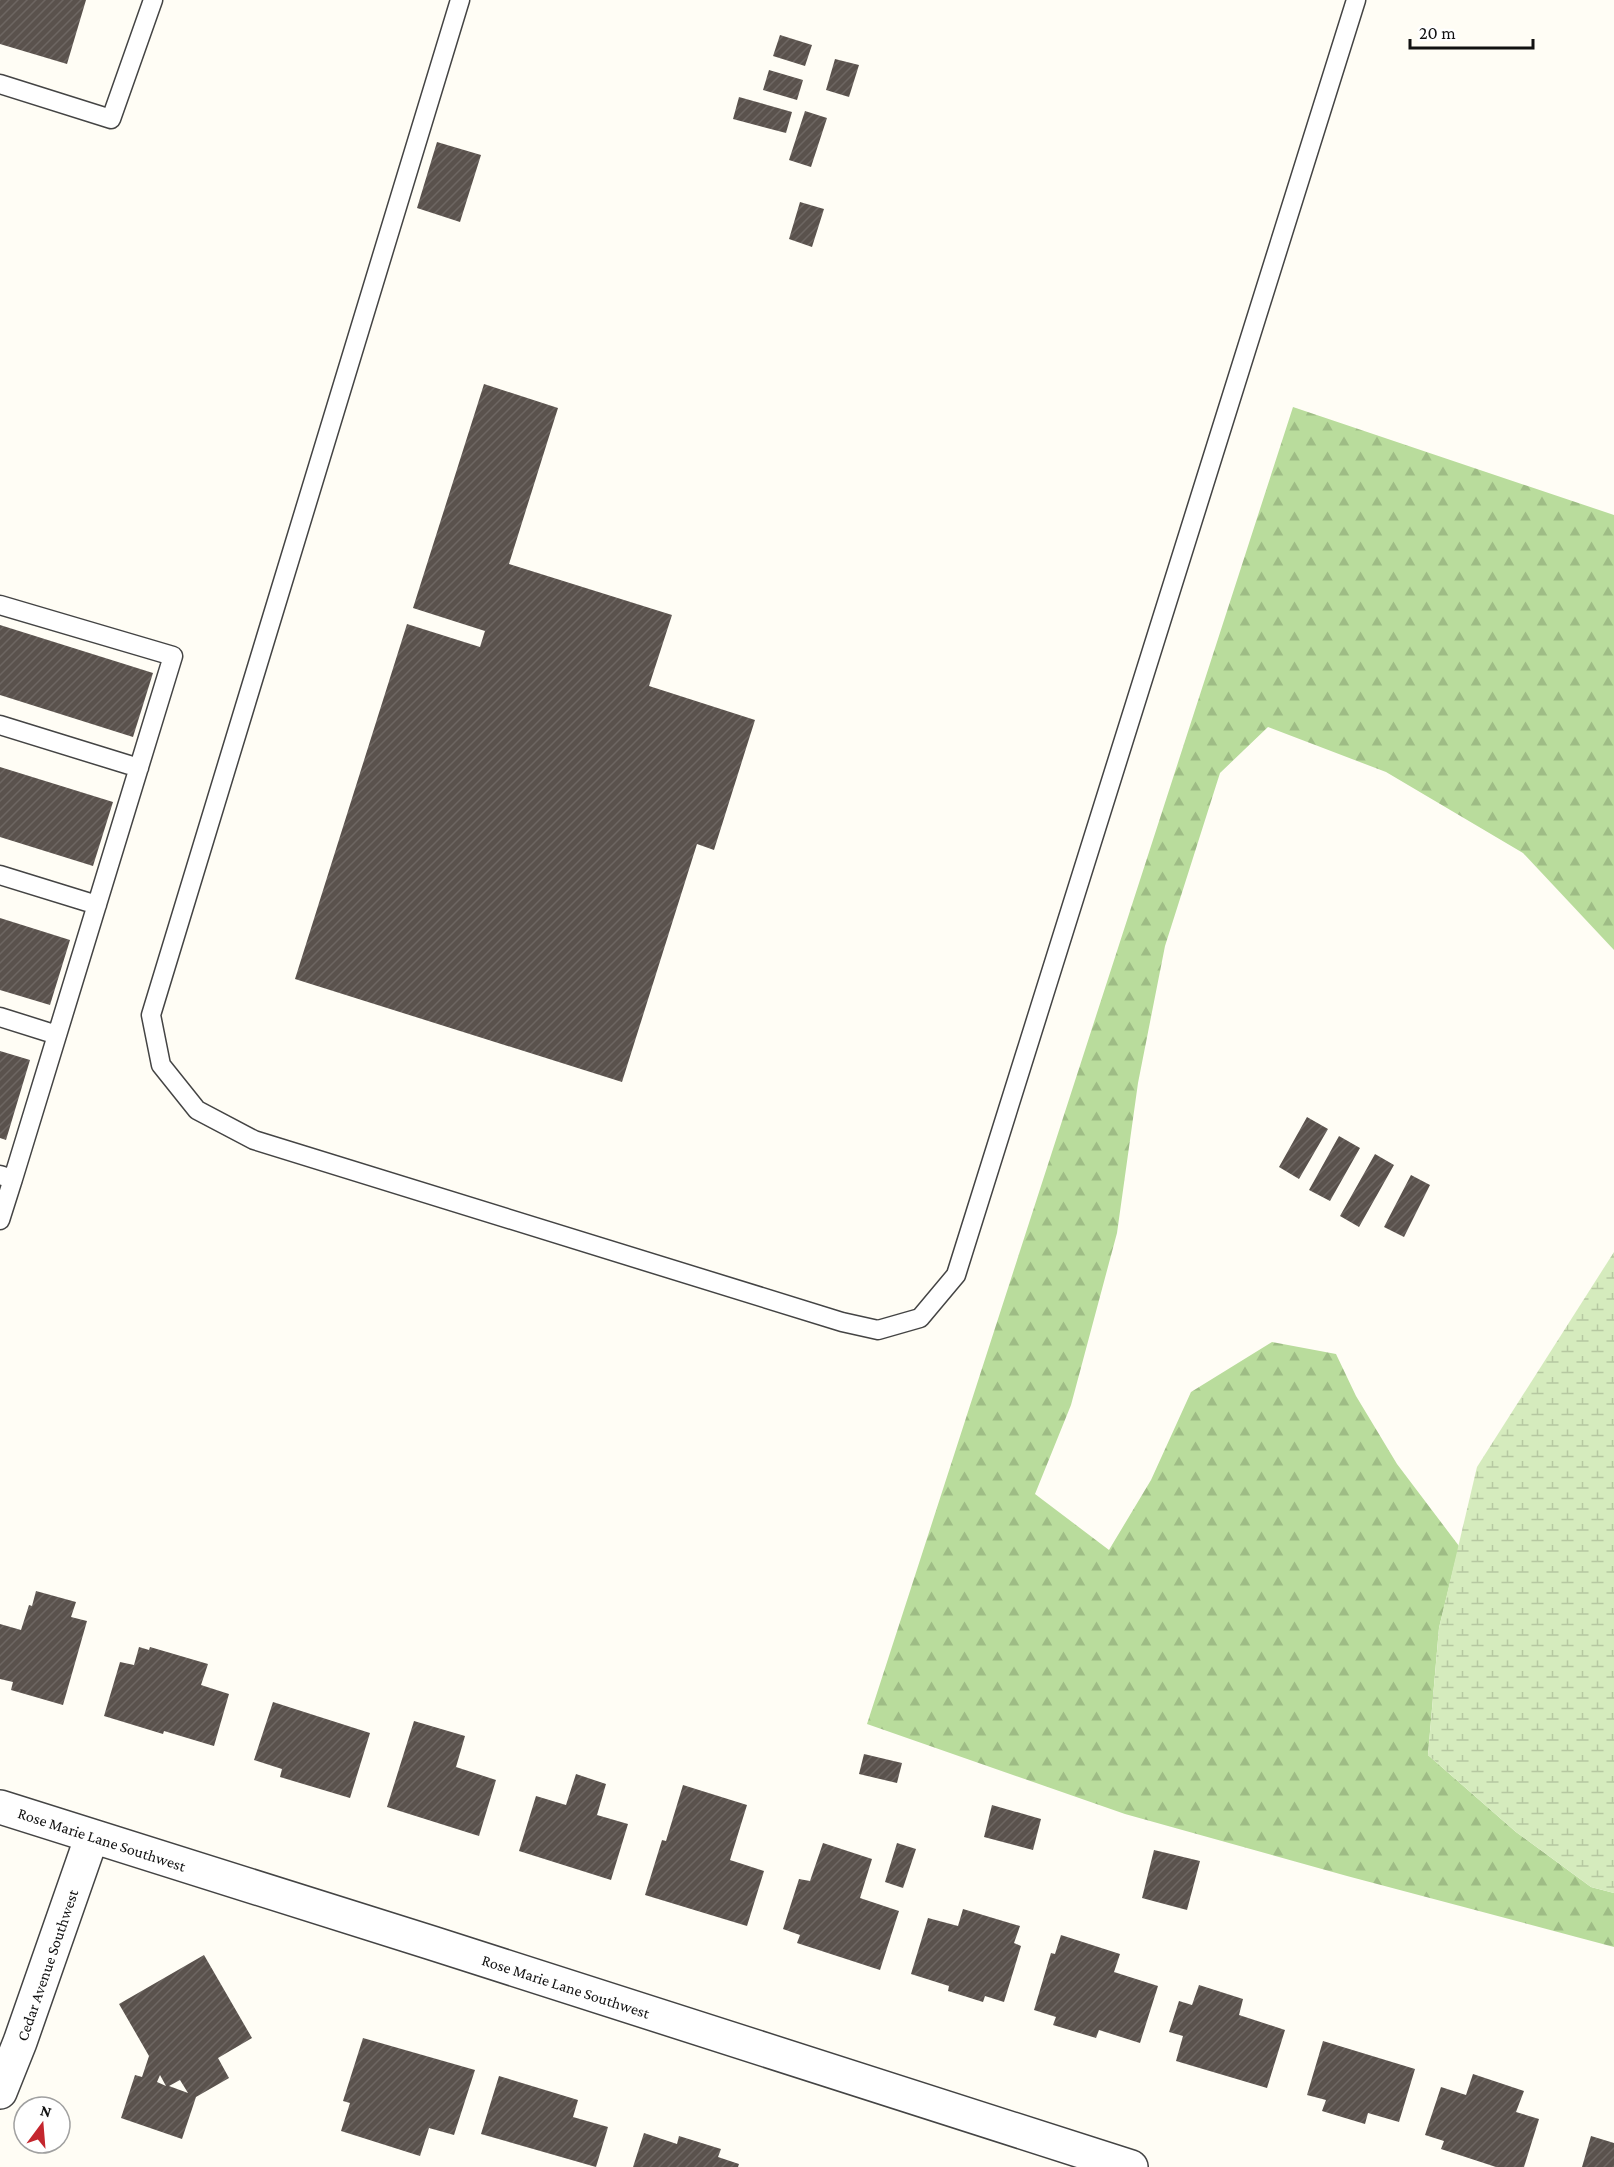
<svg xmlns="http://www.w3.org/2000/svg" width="1614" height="2167" font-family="'Crimson Pro',serif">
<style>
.forest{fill:url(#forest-firs)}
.wetland{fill:url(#wetland-marsh)}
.building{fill:url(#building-hatch);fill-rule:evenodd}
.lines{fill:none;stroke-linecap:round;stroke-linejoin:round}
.lane-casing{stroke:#444;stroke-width:21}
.street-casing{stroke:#444;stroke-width:36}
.lane{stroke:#fff;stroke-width:18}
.street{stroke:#fff;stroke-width:33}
.labels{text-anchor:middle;stroke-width:6;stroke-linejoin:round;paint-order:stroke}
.street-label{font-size:16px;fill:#111;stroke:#fff}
</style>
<defs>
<pattern id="forest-firs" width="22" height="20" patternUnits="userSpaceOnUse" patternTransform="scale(1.5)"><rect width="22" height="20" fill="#b9dc9c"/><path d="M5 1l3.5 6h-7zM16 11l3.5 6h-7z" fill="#9ebc85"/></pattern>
<pattern id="wetland-marsh" width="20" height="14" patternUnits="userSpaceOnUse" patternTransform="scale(1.5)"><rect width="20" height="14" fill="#d5ebbd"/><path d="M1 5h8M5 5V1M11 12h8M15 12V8" fill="none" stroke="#b6c8a1"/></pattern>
<pattern id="building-hatch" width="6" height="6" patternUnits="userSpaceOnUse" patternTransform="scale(1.5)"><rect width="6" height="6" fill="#5a524d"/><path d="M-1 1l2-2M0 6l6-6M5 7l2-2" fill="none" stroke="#6d6662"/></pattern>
</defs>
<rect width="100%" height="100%" fill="#fffdf5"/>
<path class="forest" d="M1293 407 1614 515V950L1523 853 1386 772 1268 727 1220 773 1165 946 1138 1083 1117 1233 1071 1405 1035 1494 1109 1550 1151 1480 1191 1392 1272 1342 1336 1354 1356 1396 1397 1464 1459 1546 1439 1628 1428 1755 1516 1832 1591 1887 1614 1893V1947L1347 1876 1125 1814 867 1724Z"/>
<path class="wetland" d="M1614 1252V1893L1591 1887 1516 1832 1428 1755 1439 1628 1477 1467Z"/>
<path class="building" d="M0 0H86L67 64 0 44Z
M780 35 812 45 805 66 773 56Z
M835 59 859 65 849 97 826 90Z
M769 70 803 80 797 100 763 90Z
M739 97 792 112 786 133 733 119Z
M805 111 827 118 811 167 789 160Z
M437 142 481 155 460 222 417 208Z
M800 202 824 209 812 247 789 239Z
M484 384 558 408 509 564 672 615 649 686 755 720 714 850 697 844 622 1082 295 979 407 624 480 647 484 634 485 631 413 608Z
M0 625 153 673 133 737 0 695Z
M0 767 113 802 93 866 0 837Z
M0 918 70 940 50 1005 0 990Z
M0 1051 30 1060 6 1140 0 1138Z
M1307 1117 1328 1129 1299 1179 1279 1167Z
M1339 1136 1360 1148 1330 1201 1309 1190Z
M1375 1154 1394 1165 1359 1227 1340 1216Z
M1411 1175 1430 1185 1404 1237 1384 1227Z
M36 1591 76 1602 71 1617 87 1621 63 1705 11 1690 13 1682 0 1679V1624L21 1630 29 1605 32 1606Z
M139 1647 149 1650 150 1647 208 1664 201 1685 229 1694 214 1746 164 1731 163 1734 104 1716 120 1662 134 1665Z
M273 1702 370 1733 350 1798 280 1777 282 1769 254 1760Z
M414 1721 465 1736 456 1767 496 1780 479 1836 387 1807Z
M864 1754 902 1763 897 1783 859 1774Z
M576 1774 606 1784 597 1815 628 1824 611 1880 519 1851 536 1796 566 1805Z
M683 1785 747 1805 730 1860 764 1871 747 1926 645 1895 662 1840 666 1841Z
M992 1805 1041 1819 1033 1850 984 1837Z
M823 1843 872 1859 860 1898 899 1911 880 1970 797 1943 800 1935 783 1929 799 1879 810 1881Z
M897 1843 916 1849 903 1888 885 1882Z
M1154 1850 1200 1861 1187 1910 1142 1898Z
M963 1909 1020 1926 1014 1943 1021 1946 1004 2002 985 1996 983 2002 948 1991 949 1986 911 1974 928 1918 958 1926Z
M1061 1935 1120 1954 1114 1972 1158 1986 1140 2043 1099 2030 1096 2038 1053 2025 1056 2017 1034 2010 1051 1953 1055 1954Z
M204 1955 252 2038 218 2058 229 2078 196 2097 182 2139 121 2118 135 2075 142 2077 149 2056 119 2004ZM160 2075 166 2086 157 2082ZM180 2080 188 2093 169 2086Z
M1199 1985 1243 1999 1239 2015 1285 2030 1267 2088 1176 2061 1183 2036 1169 2032 1179 2001 1192 2005Z
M363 2038 475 2070 454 2135 429 2128 420 2156 341 2131 350 2103 343 2101Z
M1323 2041 1415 2069 1399 2122 1368 2113 1365 2124 1322 2111 1326 2100 1307 2095Z
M1473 2074 1524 2091 1516 2112 1539 2119 1524 2167H1496L1441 2149 1444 2141 1425 2135 1441 2087 1466 2095Z
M499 2076 578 2100 573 2117 608 2127 596 2167 481 2134Z
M644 2133 677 2144 679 2136 721 2149 718 2157 739 2164 738 2167H633Z
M1591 2136 1614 2143V2167H1582Z"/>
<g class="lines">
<defs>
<path id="lane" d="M460 0 151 1015 161 1065 197 1110 254 1140 842 1322 878 1330 920 1318 956 1275 1356 0
M0 84 111 119 153 0
M0 605 173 656 13 1179
M0 725 139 768
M0 875 97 905
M0 1017 57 1035
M0 1175 13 1179 0 1220"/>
<path id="street" d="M0 1807 432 1943 1131 2167
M0 2092 20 2042 92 1836"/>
</defs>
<use href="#lane" class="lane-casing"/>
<use href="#street" class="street-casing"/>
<use href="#lane" class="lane"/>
<use href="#street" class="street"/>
</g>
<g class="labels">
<g class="street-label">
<text transform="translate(102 1839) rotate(18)" y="6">Rose Marie Lane Southwest</text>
<text transform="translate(47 1965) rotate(-71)" y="6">Cedar Avenue Southwest</text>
<text transform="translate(566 1986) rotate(18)" y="6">Rose Marie Lane Southwest</text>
</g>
</g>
<g transform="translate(42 2125) rotate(16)"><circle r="28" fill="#ffffff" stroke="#a0a0a0" stroke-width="1.5"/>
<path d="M0-4.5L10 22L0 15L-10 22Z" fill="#c4262e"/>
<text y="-9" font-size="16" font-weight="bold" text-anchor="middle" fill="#111111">N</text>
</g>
<path d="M1410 39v9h123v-9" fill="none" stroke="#111111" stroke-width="3"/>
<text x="1419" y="39" font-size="18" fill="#111111" stroke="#ffffff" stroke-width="4.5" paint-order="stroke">20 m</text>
</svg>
